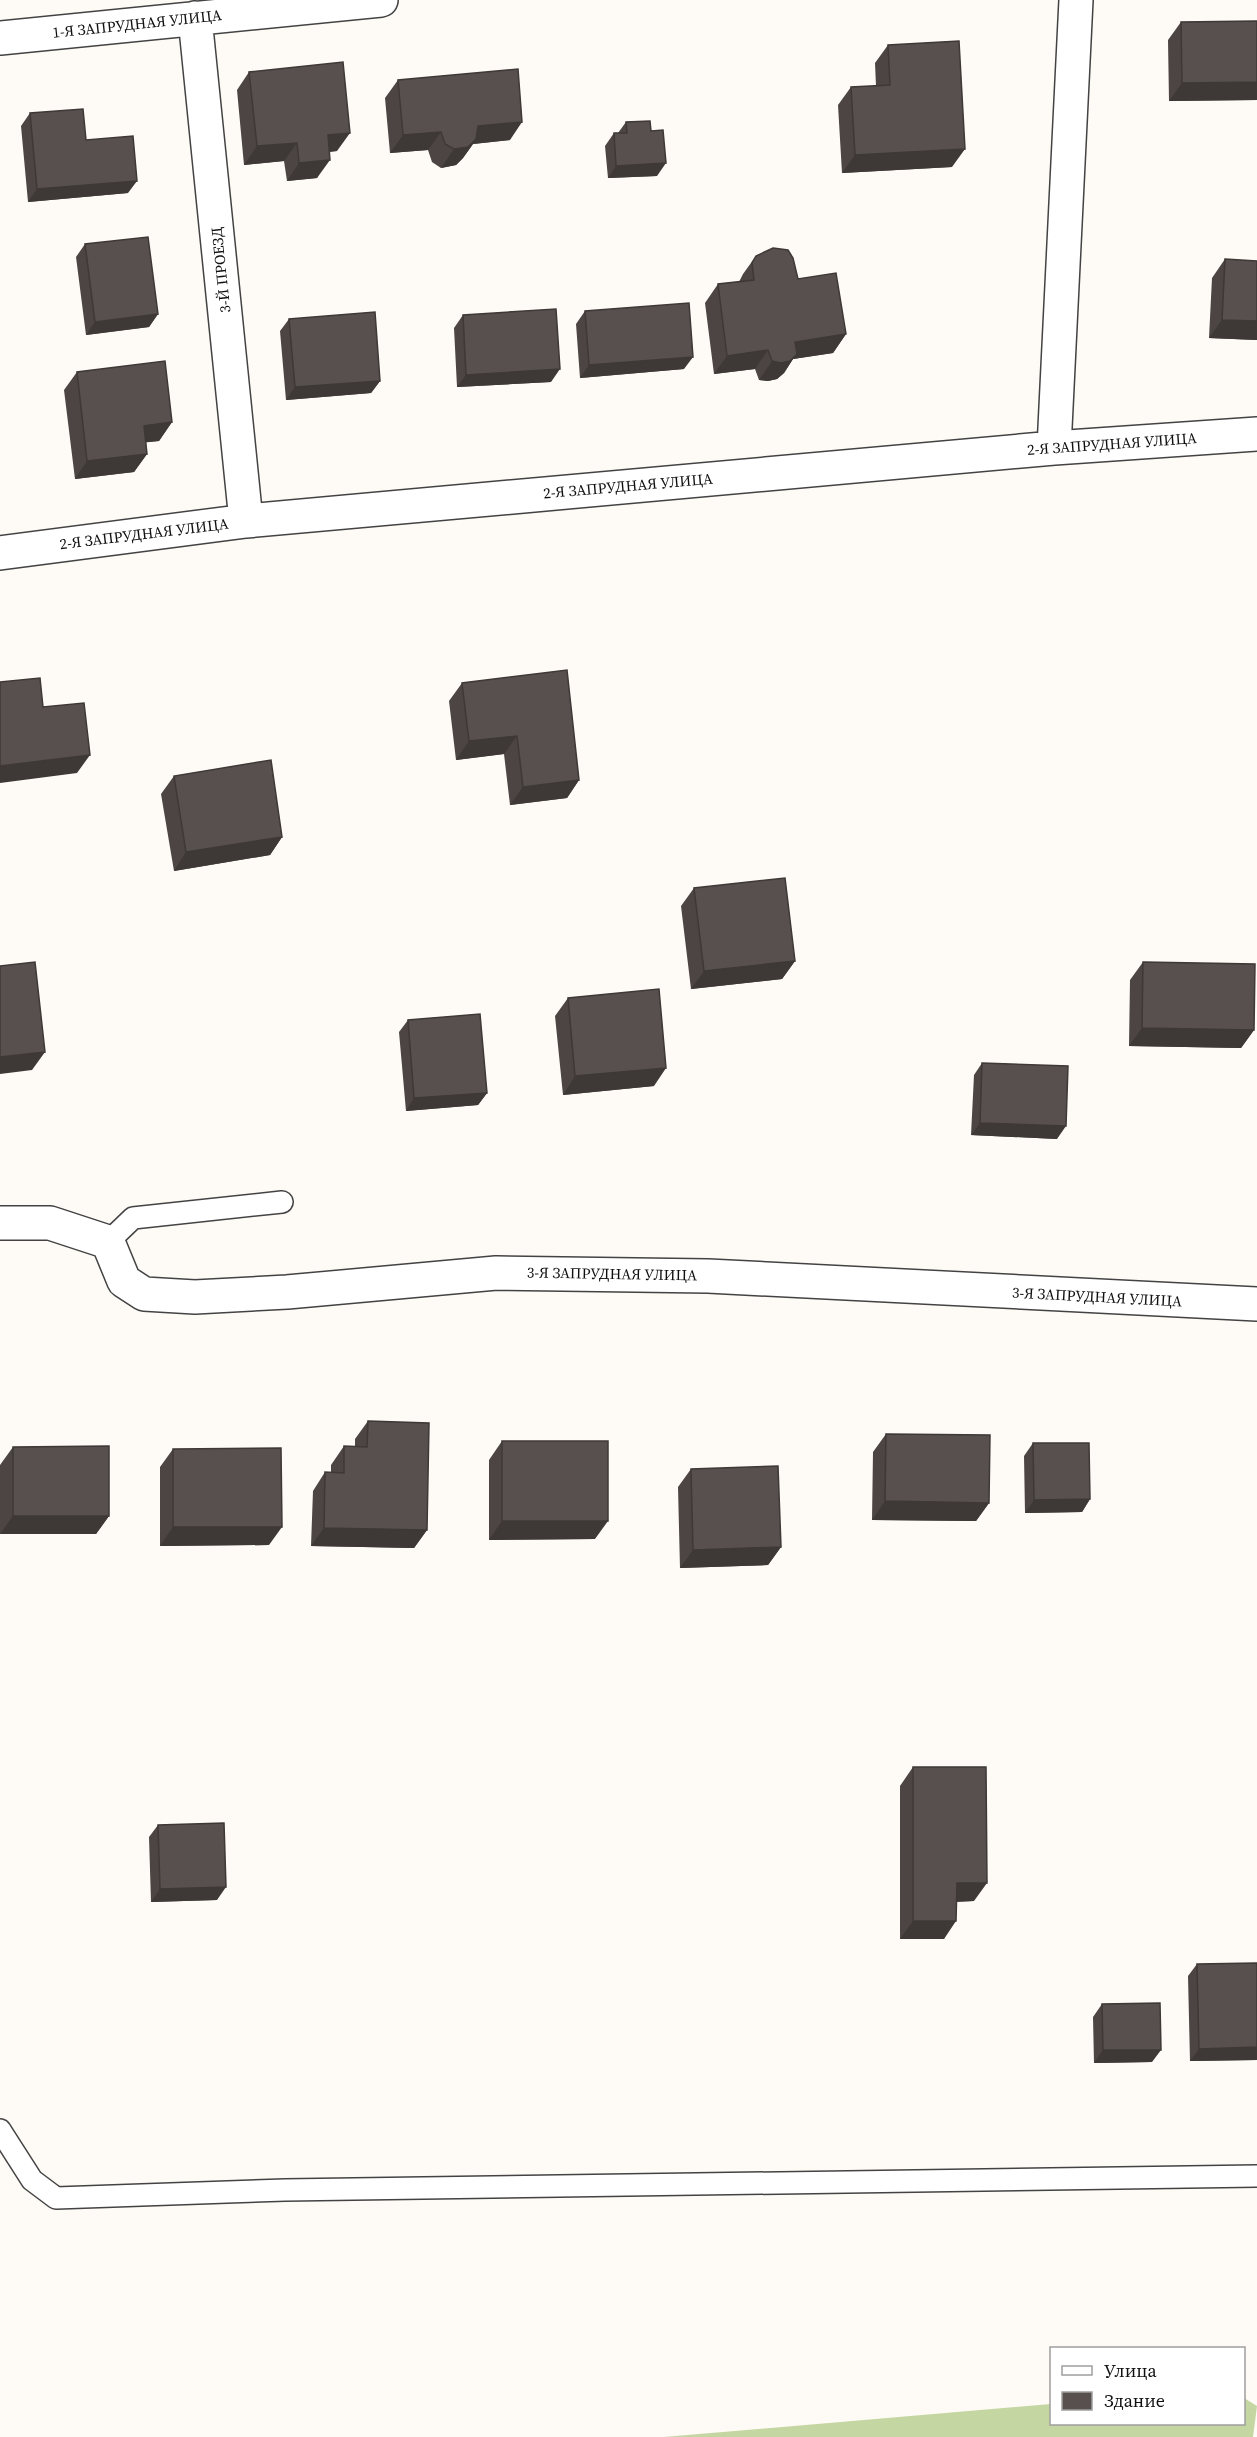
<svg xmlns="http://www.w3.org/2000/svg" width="1257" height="2437" font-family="'Source Serif 4',serif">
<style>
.forest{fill:#c4d6a1}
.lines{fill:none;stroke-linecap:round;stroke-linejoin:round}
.service-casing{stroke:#434343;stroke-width:24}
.minor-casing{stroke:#434343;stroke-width:36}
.service{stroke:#fff;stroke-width:21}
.minor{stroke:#fff;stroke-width:33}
.wall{fill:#4c4543}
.shaded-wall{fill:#3e3837}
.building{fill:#58504e;stroke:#3e3837;stroke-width:1.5}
.labels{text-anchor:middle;stroke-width:6;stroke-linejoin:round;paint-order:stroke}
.street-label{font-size:15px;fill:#101010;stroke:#fff}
</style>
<rect width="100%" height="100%" fill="#fefaf5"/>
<path class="forest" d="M1244 2398 1257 2406 1253 2437H664L1051 2404 1052 2424H1244Z"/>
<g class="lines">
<defs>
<path id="service" d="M108 1242 133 1218 282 1202
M0 2130 32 2180 56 2198 285 2190 1257 2176"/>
<path id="minor" d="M195 18 246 521
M0 38 381 0
M1054 448 1076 0
M0 553 246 521 1054 448 1257 434
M0 1223H50L108 1242 124 1281 144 1294 195 1297 287 1292 496 1273 708 1276 1257 1304"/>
</defs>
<use href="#service" class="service-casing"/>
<use href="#minor" class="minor-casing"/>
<use href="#service" class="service"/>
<use href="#minor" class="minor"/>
</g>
<path class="wall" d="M1257 21V100L1169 101 1168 40 1181 22Z
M888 45 952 167 842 173 838 105 851 87 876 86 875 63Z
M249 72 337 151 329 152 317 178 287 181 284 161 244 165 237 90Z
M398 80 510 140 473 144 463 158 456 165 441 168 432 162 428 150 390 153 385 98Z
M30 113 86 140 128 193 28 202 21 126Z
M626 122 651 131 657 176 608 178 605 146 614 133H618Z
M85 244 158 314 149 327 86 335 76 257Z
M756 256 798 279 846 334 833 353 793 359 784 373 777 379 768 381 759 380 755 369 714 374 705 303 718 284 739 282 743 274Z
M1225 259 1257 261V340L1209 338 1212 278Z
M585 311 684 369 580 378 576 324Z
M463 315 551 382 457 387 454 328Z
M289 319 380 381 371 393 286 400 280 331Z
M77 372 172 422 159 441 146 442 147 454 134 472 75 479 64 390Z
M462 683 579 780 567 798 510 805 504 754 456 760 449 701Z
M174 776 282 837 270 855 174 871 161 794Z
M694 888 795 961 782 979 691 989 681 906Z
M1143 962 1254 1030 1241 1048 1129 1046 1130 980Z
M568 998 654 1086 563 1095 555 1016Z
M408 1020 487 1093 478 1105 406 1111 399 1032Z
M982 1063 1057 1139 971 1135 974 1075Z
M368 1421 427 1530 414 1548 311 1546 313 1491 325 1472 331 1473V1465L344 1446 355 1447V1439Z
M886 1434 989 1503 976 1521 872 1520 873 1452Z
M502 1441 595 1539 489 1540V1460Z
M1033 1443 1090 1499 1082 1512 1025 1513 1024 1456Z
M13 1447 109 1516 96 1534H0V1465Z
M173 1449 269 1545 160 1546V1467Z
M691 1469 781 1547 768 1565 680 1568 678 1487Z
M913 1767 974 1901 956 1902 944 1939H900V1786Z
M158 1825 217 1900 151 1902 149 1837Z
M1197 1964 1257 2060 1190 2061 1188 1976Z
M1102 2004 1152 2062 1094 2063 1093 2017Z"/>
<path class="shaded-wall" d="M1257 82V100L1169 101 1182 83Z
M522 122 510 140 473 144 463 158 456 165 441 168 454 149 478 126Z
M441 132 428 150 390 153 403 135Z
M350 133 337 151 315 153 328 135Z
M297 143 284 161 244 165 257 146Z
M965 149 952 167 842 173 855 155Z
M330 160 317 178 287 181 299 163Z
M666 163 657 176 608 178 616 166Z
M137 181 128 193 28 202 37 189Z
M158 314 149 327 86 335 95 322Z
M1222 320 1257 321V340L1209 338Z
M846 334 833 353 793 359 784 373 777 379 768 381 759 380 772 361 795 342Z
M768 350 755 369 714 374 727 356Z
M693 357 684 369 580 378 589 365Z
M560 369 551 382 457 387 466 375Z
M380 381 371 393 286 400 295 387Z
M172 422 159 441 131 444 144 426Z
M147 454 134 472 75 479 87 461Z
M517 736 504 754 456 760 469 741Z
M90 755 77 773 0 783V766Z
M579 780 567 798 510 805 523 787Z
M282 837 270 855 174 871 186 852Z
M795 961 782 979 691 989 704 971Z
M1142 1028 1254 1030 1241 1048 1129 1046Z
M45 1052 32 1070 0 1074V1057Z
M666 1068 654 1086 563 1095 575 1076Z
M487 1093 478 1105 406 1111 414 1098Z
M980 1123 1066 1126 1057 1139 971 1135Z
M1090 1499 1082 1512 1025 1513 1034 1500Z
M885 1501 989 1503 976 1521 872 1520Z
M13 1516H109L96 1534H0Z
M502 1521H608L595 1539 489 1540Z
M173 1527H282L269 1545 160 1546Z
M324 1528 427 1530 414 1548 311 1546Z
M781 1547 768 1565 680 1568 693 1550Z
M957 1883H987L974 1901 944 1902Z
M226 1887 217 1900 151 1902 160 1889Z
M913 1921H956L944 1939H900Z
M1257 2047V2060L1190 2061 1199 2049Z
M1103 2050H1161L1152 2062 1094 2063Z"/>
<path class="building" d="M1257 21V82L1182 83 1181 22Z
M959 41 965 149 855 155 851 87 890 85 888 45Z
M343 62 350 133 328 135 330 160 299 163 297 143 257 146 249 72Z
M518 69 522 122 478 126 476 139 468 147 454 149 445 144 441 132 403 135 398 80Z
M83 109 86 140 133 136 137 181 37 189 30 113Z
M650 121 651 131 663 130 666 163 616 166 614 133H627L626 122Z
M148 237 158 314 95 322 85 244Z
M773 248 788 250 793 258 798 279 836 273 846 334 795 342 797 354 790 361 781 363 772 361 768 350 727 356 718 284 754 280 752 263 756 256Z
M1225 259 1257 261V321L1222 320Z
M689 303 693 357 589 365 585 311Z
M556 309 560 369 466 375 463 315Z
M375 312 380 381 295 387 289 319Z
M165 361 172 422 144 426 147 454 87 461 77 372Z
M567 670 579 780 523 787 517 736 469 741 462 683Z
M40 678 43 707 84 703 90 755 0 766V682Z
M271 760 282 837 186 852 174 776Z
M785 878 795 961 704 971 694 888Z
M35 962 45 1052 0 1057V966Z
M1143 962 1255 964 1254 1030 1142 1028Z
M659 989 666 1068 575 1076 568 998Z
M480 1014 487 1093 414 1098 408 1020Z
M982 1063 1068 1066 1066 1126 980 1123Z
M368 1421 429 1423 427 1530 324 1528 325 1472 344 1473V1446L367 1447Z
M886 1434 990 1435 989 1503 885 1501Z
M502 1441H608V1521H502Z
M1033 1443H1089L1090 1499 1034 1500Z
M109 1446V1516H13V1447Z
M281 1448 282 1527H173V1449Z
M778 1466 781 1547 693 1550 691 1469Z
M913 1767H986L987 1883H957L956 1921H913Z
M224 1823 226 1887 160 1889 158 1825Z
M1257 1963V2047L1199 2049 1197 1964Z
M1160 2003 1161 2050H1103L1102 2004Z"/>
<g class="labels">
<g class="street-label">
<text transform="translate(137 24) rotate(-6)" y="5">1-Я ЗАПРУДНАЯ УЛИЦА</text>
<text transform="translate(221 270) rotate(-96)" y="5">3-Й ПРОЕЗД</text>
<text transform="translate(1112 444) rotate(-4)" y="5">2-Я ЗАПРУДНАЯ УЛИЦА</text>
<text transform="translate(628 486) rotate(-5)" y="5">2-Я ЗАПРУДНАЯ УЛИЦА</text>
<text transform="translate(144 534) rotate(-7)" y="5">2-Я ЗАПРУДНАЯ УЛИЦА</text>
<text transform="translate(612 1274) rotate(1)" y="5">3-Я ЗАПРУДНАЯ УЛИЦА</text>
<text transform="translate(1097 1297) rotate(3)" y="5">3-Я ЗАПРУДНАЯ УЛИЦА</text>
</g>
</g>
<rect x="1050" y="2347" width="195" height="78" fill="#ffffff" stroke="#9f9f9f" stroke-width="1.5"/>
<rect x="1062" y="2366" width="30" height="9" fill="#ffffff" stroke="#9f9f9f" stroke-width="1.5"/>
<text x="1104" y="2377" font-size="18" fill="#101010">Улица</text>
<rect x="1062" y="2392" width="30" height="18" fill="#58504e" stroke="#9f9f9f" stroke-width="1.5"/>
<text x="1104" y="2407" font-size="18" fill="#101010">Здание</text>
</svg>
